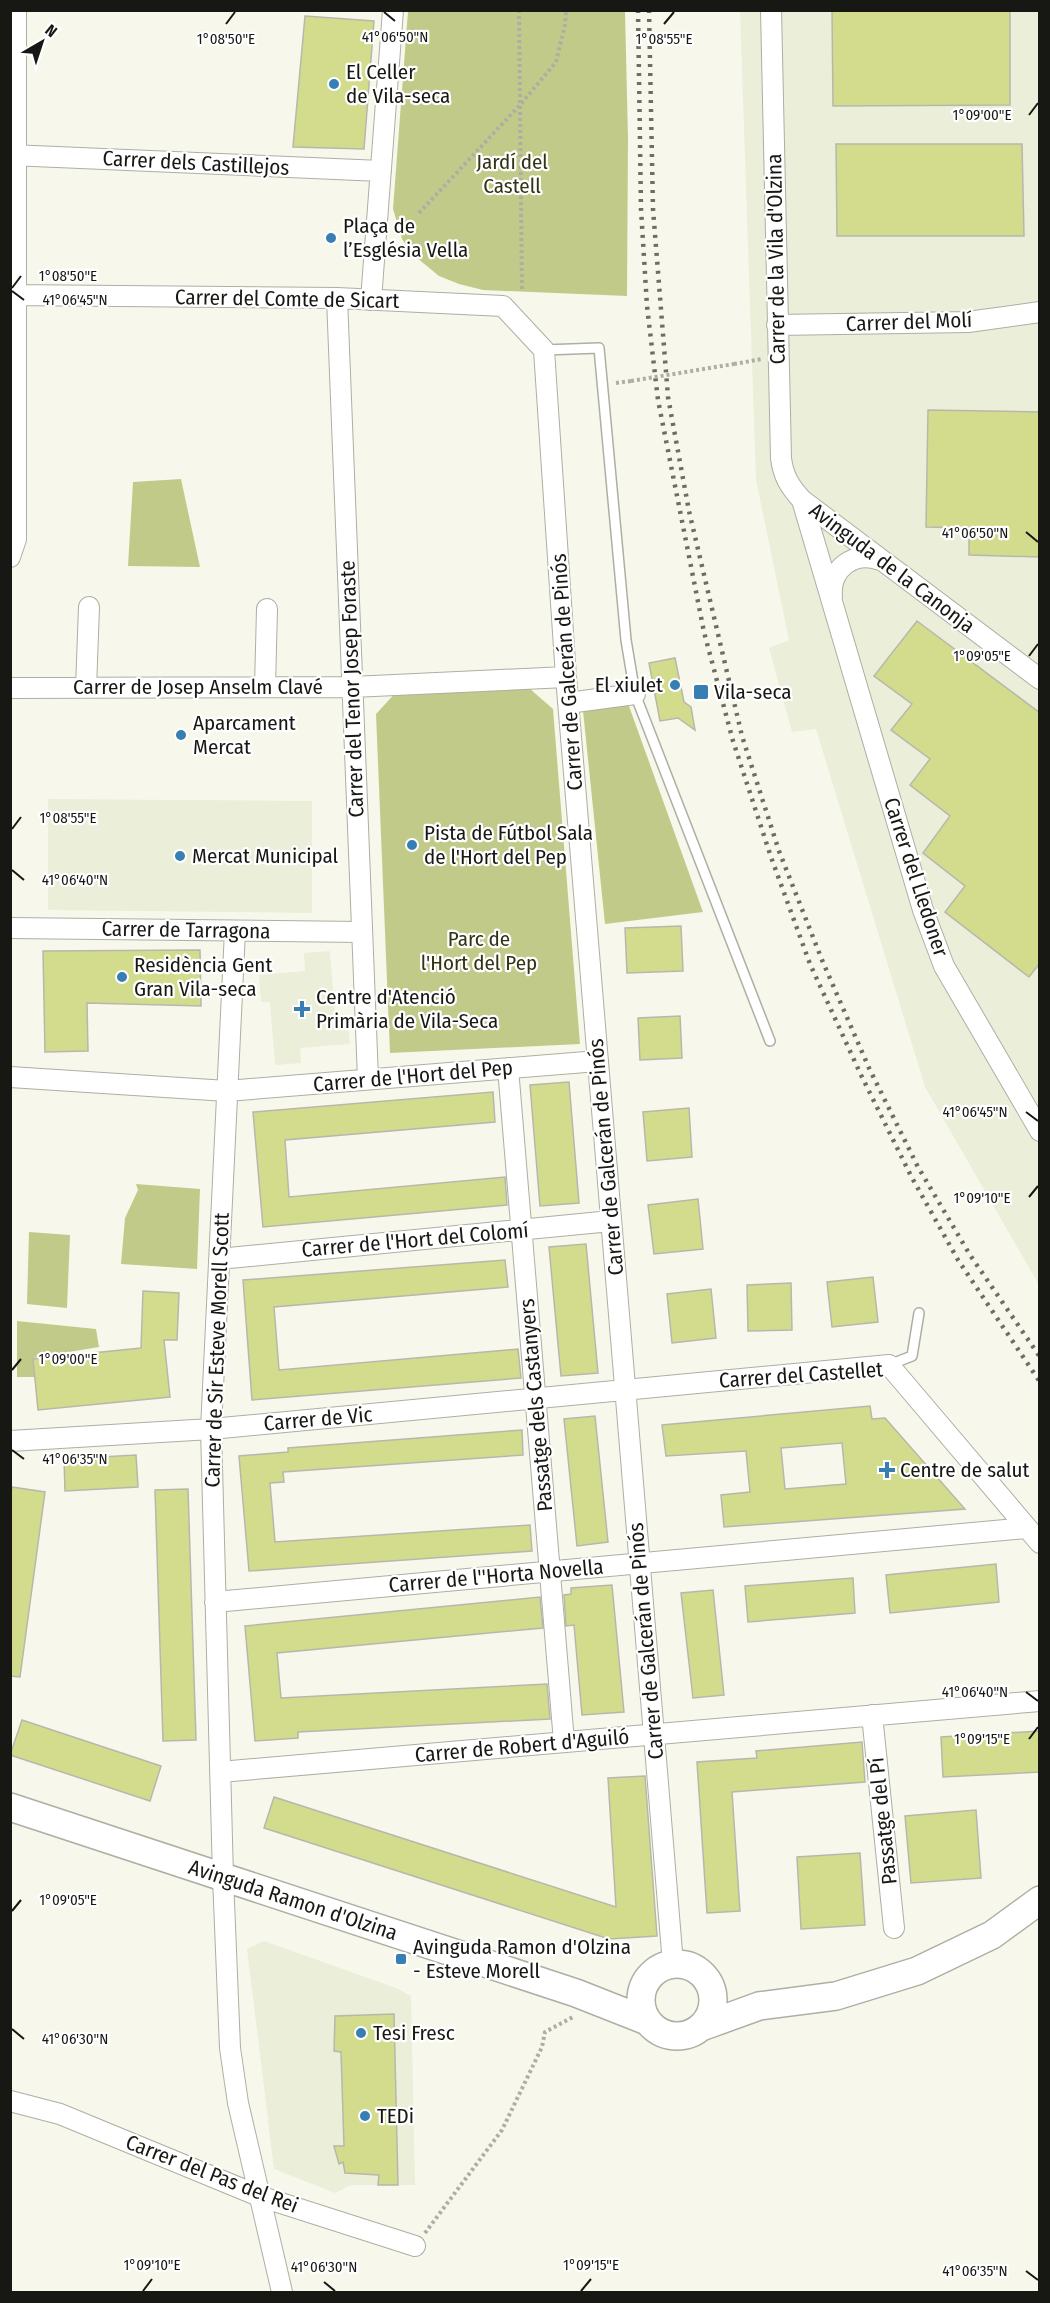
<svg xmlns="http://www.w3.org/2000/svg" width="1050" height="2303" font-family="'Fira Sans Condensed',sans-serif">
<style>
.built{fill:#ebeed9}
.green{fill:#c2ca8a}
.building{fill:#d3dc8c;stroke:#b7b8ac;stroke-width:1.5;fill-rule:evenodd}
.lines{fill:none;stroke-linecap:round;stroke-linejoin:round}
.lane-casing{stroke:#adafa3;stroke-width:12}
.street-casing{stroke:#adafa3;stroke-width:22}
.secondary-casing{stroke:#adafa3;stroke-width:30}
.path{stroke:#aeaea4;stroke-width:4;stroke-dasharray:3 3;stroke-linecap:butt}
.lane{stroke:#fff;stroke-width:9}
.street{stroke:#fff;stroke-width:20}
.secondary{stroke:#fff;stroke-width:27}
.rail{stroke:#6c6d65;stroke-width:4.5;stroke-dasharray:3 6;stroke-linecap:butt}
.path-bridge{stroke:#aeaea4;stroke-width:4;stroke-dasharray:3 3;stroke-linecap:butt}
.ticks{fill:none;stroke:#171713;stroke-width:2}
.poi-dot{fill:#377eb3;stroke:#fff;stroke-width:2}
.labels{text-anchor:middle;stroke-width:4.5;stroke-linejoin:round;paint-order:stroke}
.poi-label{font-size:21px;fill:#171713;stroke:#fff;text-anchor:start}
.park-label{font-size:21px;fill:#313412;stroke:#fff}
.street-label{font-size:21px;fill:#171713;stroke:#fff}
.ticks-label{font-size:15px;text-anchor:middle;fill:#171713;stroke:#fff;stroke-width:4.5;stroke-linejoin:round;paint-order:stroke}
</style>
<rect width="100%" height="100%" fill="#f7f8eb"/>
<path class="built" d="M740 11H1039V1285L925 1087 816 729 792 732 769 648 789 640 756 480Z
M48 799 312 801V913L48 910Z
M330 951 335 1016 347 1015 350 1044 300 1048 301 1063 275 1065 270 1002H261L259 975 305 971 304 953Z
M264 1941 396 1988 411 1996 415 2185H351L335 2193 274 2169 247 1949Z"/>
<path class="green" d="M408 11H625L628 139 627 296 483 290 459 284 439 276 411 253 402 239 393 209Z
M181 479 200 567 128 566 133 482Z
M529 688 553 709 580 1044 390 1053 376 714 398 690Z
M625 695 703 912 605 924 582 701Z
M136 1184 200 1189 197 1269 121 1264 125 1218 138 1190Z
M29 1232 70 1235 67 1308 27 1304Z
M17 1321 96 1329 99 1347 33 1358 35 1377H17Z"/>
<path class="building" d="M1010 10V105L833 106 832 11Z
M305 16 374 21 364 149 293 147Z
M836 144H1022L1024 236H837Z
M928 410 1040 412V557L969 555V528L926 527Z
M917 621 1040 713V963L1029 977 945 912 965 886 923 853 950 816 910 785 930 759 891 730 912 704 874 676Z
M675 658 684 702 691 707 695 730 678 718 660 721 649 663Z
M681 926 683 971 627 973 625 928Z
M200 950 201 1006 87 1003 88 1051 45 1052 43 951Z
M680 1016 682 1058 640 1060 638 1018Z
M569 1082 579 1203 540 1206 530 1085Z
M493 1092 495 1122 285 1140 289 1197 505 1177 507 1205 263 1227 253 1112Z
M689 1108 692 1157 647 1161 643 1112Z
M698 1199 703 1249 654 1254 648 1205Z
M586 1244 598 1373 561 1376 549 1247Z
M505 1260 508 1287 274 1307 279 1370 518 1349 521 1378 252 1400 243 1280Z
M873 1277 878 1322 832 1327 827 1282Z
M791 1283 792 1330 748 1331 747 1285Z
M711 1289 716 1338 672 1343 667 1294Z
M143 1291 179 1293 177 1340H164L170 1397 38 1410 33 1359 141 1348Z
M870 1406 872 1419 885 1418 965 1509 724 1527 721 1495 750 1492 746 1451 666 1456 662 1425ZM842 1443 846 1484 785 1489 781 1448Z
M595 1416 608 1542 577 1546 564 1419Z
M522 1430 523 1455 283 1472 284 1482 270 1483 275 1542 530 1525 532 1551 249 1571 239 1456 288 1452V1448Z
M136 1455 138 1487 65 1491 64 1459Z
M12 1487 45 1492 20 1677 10 1676V1501Z
M188 1489 196 1740 163 1741 155 1490Z
M996 1564 999 1602 890 1613 886 1575Z
M853 1578 855 1613 748 1622 745 1586Z
M612 1585 624 1712 582 1715 574 1625 566 1626 564 1595 571 1594V1588Z
M713 1590 724 1695 693 1698 681 1593Z
M540 1597 543 1628 277 1653 281 1698 547 1684 550 1719 298 1732V1738L255 1741 245 1626Z
M22 1720 161 1766 150 1801 10 1755Z
M1040 1731V1772L943 1777 941 1737Z
M862 1742 865 1782 732 1792 740 1911 707 1913 697 1762 757 1758 756 1751Z
M645 1776 657 1936 609 1939 264 1828 274 1797 616 1907 608 1778Z
M976 1810 981 1878 911 1883 905 1816Z
M860 1853 865 1925 801 1929 797 1857Z
M394 2014 398 2185H378L379 2175 345 2173 343 2162 339 2164 334 2146H344L341 2052 334 2051 335 2016Z"/>
<g class="lines">
<defs>
<path id="lane" d="M544 350 599 348 626 640 635 694 770 1041
M889 1365 912 1356 919 1313"/>
<path id="street" d="M771 10 781 458C783 476 790 487 802 500L1040 679
M10 155 381 171
M10 295 337 298 503 306 544 350 566 677 673 1964
M337 298 368 1079
M371 300 393 10
M777 325 968 322 1040 312
M802 500 923 910 944 966 1040 1131
M10 557 16 539V10
M832 597C829 569 854 550 880 560
M265 687 267 609
M10 688 352 687 566 677
M86 688 89 607
M568 703 635 694
M10 928 362 932
M235 931 211 1429 223 1877 230 2048 238 2103 282 2292
M508 1068 564 1742
M10 1077 227 1091 598 1061
M219 1259 611 1221
M10 1441 211 1429 889 1365 1040 1543
M215 1602 1027 1528
M872 1715 894 1928
M220 1772 1040 1701
M10 2101 60 2114 259 2196 415 2246"/>
<path id="secondary" d="M10 1807 576 1993 647 2021
M641 2000a36 36 0 1 1 72 0a36 36 0 1 1-72 0Z
M704 2026 759 2006 836 1996 917 1971 992 1935 1040 1900"/>
</defs>
<use href="#lane" class="lane-casing"/>
<use href="#street" class="street-casing"/>
<use href="#secondary" class="secondary-casing"/>
<path class="path" d="M519 10 522 291
M419 213 520 105 556 62 565 25 566 10
M734 364 762 359
M616 383 631 381
M425 2233 502 2130 542 2047 545 2032 573 2017"/>
<use href="#lane" class="lane"/>
<use href="#street" class="street"/>
<use href="#secondary" class="secondary"/>
<path class="rail" d="M638 10 641 209 647 306 658 400 704 632 733 741 771 857 810 964 861 1075 911 1176 958 1260 1040 1382
M649 10 653 209 668 397 689 511 742 736 779 851 822 960 869 1068 918 1167 970 1255 1040 1357"/>
<path class="path-bridge" d="M631 381 734 364"/>
</g>
<path class="ticks" d="M384 12 395 21M226 24 235 12M664 24 674 12M1029 115 1038 103M12 288 21 276M12 291 24 300M1026 532 1038 542M1029 656 1038 644M12 829 21 817M12 870 24 880M1026 1112 1038 1121M1029 1197 1038 1186M12 1370 21 1359M12 1450 24 1459M1026 1692 1038 1701M1029 1739 1038 1727M12 1911 21 1900M12 2029 24 2039M1026 2271 1038 2280M324 2282 335 2291M143 2291 152 2279M581 2291 591 2279"/>
<g class="poi-dot">
<circle cx="334" cy="84" r="6"/>
<circle cx="331" cy="238" r="6"/>
<circle cx="675" cy="685" r="6"/>
<rect x="693" y="684" width="16" height="16" rx="3"/>
<circle cx="181" cy="735" r="6"/>
<circle cx="412" cy="845" r="6"/>
<circle cx="180" cy="856" r="6"/>
<circle cx="122" cy="977" r="6"/>
<path d="M299 1000h6v6h6v6h-6v6h-6v-6h-6v-6h6z"/>
<path d="M884 1461h6v6h6v6h-6v6h-6v-6h-6v-6h6z"/>
<rect x="395" y="1953" width="12" height="12" rx="3"/>
<circle cx="361" cy="2033" r="6"/>
<circle cx="365" cy="2116" r="6"/>
</g>
<g class="labels">
<g class="poi-label">
<text x="346" y="79">El Celler<tspan x="346" dy="24">de Vila-seca</tspan></text>
<text x="343" y="233">Plaça de<tspan x="343" dy="24">l’Església Vella</tspan></text>
<text x="663" y="692" text-anchor="end">El xiulet</text>
<text x="714" y="699">Vila-seca</text>
<text x="193" y="730">Aparcament<tspan x="193" dy="24">Mercat</tspan></text>
<text x="424" y="840">Pista de Fútbol Sala<tspan x="424" dy="24">de l'Hort del Pep</tspan></text>
<text x="192" y="863">Mercat Municipal</text>
<text x="134" y="972">Residència Gent<tspan x="134" dy="24">Gran Vila-seca</tspan></text>
<text x="316" y="1004">Centre d'Atenció<tspan x="316" dy="24">Primària de Vila-Seca</tspan></text>
<text x="900" y="1477">Centre de salut</text>
<text x="413" y="1954">Avinguda Ramon d'Olzina<tspan x="413" dy="24">- Esteve Morell</tspan></text>
<text x="373" y="2040">Tesi Fresc</text>
<text x="377" y="2123">TEDi</text>
</g>
<g class="park-label">
<text x="512" y="169">Jardí del<tspan x="512" dy="24">Castell</tspan></text>
<text x="479" y="946">Parc de<tspan x="479" dy="24">l'Hort del Pep</tspan></text>
</g>
<g class="street-label">
<text transform="translate(196 163) rotate(3)" y="7">Carrer dels Castillejos</text>
<text transform="translate(776 259) rotate(-91)" y="7">Carrer de la Vila d'Olzina</text>
<text transform="translate(287 299) rotate(1)" y="7">Carrer del Comte de Sicart</text>
<text transform="translate(909 322) rotate(-2)" y="7">Carrer del Molí</text>
<text transform="translate(892 568) rotate(37)" y="7">Avinguda de la Canonja</text>
<text transform="translate(567 672) rotate(-94)" y="7">Carrer de Galcerán de Pinós</text>
<text x="198" y="694">Carrer de Josep Anselm Clavé</text>
<text transform="translate(352 689) rotate(-92)" y="7">Carrer del Tenor Josep Foraste</text>
<text transform="translate(916 877) rotate(72)" y="7">Carrer del Lledoner</text>
<text transform="translate(186 930) rotate(1)" y="7">Carrer de Tarragona</text>
<text transform="translate(413 1076) rotate(-5)" y="7">Carrer de l'Hort del Pep</text>
<text transform="translate(606 1157) rotate(-95)" y="7">Carrer de Galcerán de Pinós</text>
<text transform="translate(415 1240) rotate(-5)" y="7">Carrer de l'Hort del Colomí</text>
<text transform="translate(217 1350) rotate(-88)" y="7">Carrer de Sir Esteve Morell Scott</text>
<text transform="translate(801 1375) rotate(-4)" y="7">Carrer del Castellet</text>
<text transform="translate(536 1405) rotate(-95)" y="7">Passatge dels Castanyers</text>
<text transform="translate(318 1419) rotate(-5)" y="7">Carrer de Vic</text>
<text transform="translate(496 1576) rotate(-5)" y="7">Carrer de l''Horta Novella</text>
<text transform="translate(646 1641) rotate(-95)" y="7">Carrer de Galcerán de Pinós</text>
<text transform="translate(522 1746) rotate(-5)" y="7">Carrer de Robert d'Aguiló</text>
<text transform="translate(883 1821) rotate(-96)" y="7">Passatge del Pí</text>
<text transform="translate(293 1900) rotate(18)" y="7">Avinguda Ramon d'Olzina</text>
<text transform="translate(212 2174) rotate(21)" y="7">Carrer del Pas del Rei</text>
</g>
</g>
<g class="ticks-label">
<text x="395" y="42">41°06'50"N</text>
<text x="226" y="44">1°08'50"E</text>
<text x="664" y="44">1°08'55"E</text>
<text x="982" y="120">1°09'00"E</text>
<text x="68" y="281">1°08'50"E</text>
<text x="75" y="305">41°06'45"N</text>
<text x="975" y="538">41°06'50"N</text>
<text x="982" y="661">1°09'05"E</text>
<text x="68" y="823">1°08'55"E</text>
<text x="75" y="885">41°06'40"N</text>
<text x="975" y="1117">41°06'45"N</text>
<text x="982" y="1203">1°09'10"E</text>
<text x="68" y="1364">1°09'00"E</text>
<text x="75" y="1464">41°06'35"N</text>
<text x="975" y="1697">41°06'40"N</text>
<text x="982" y="1744">1°09'15"E</text>
<text x="68" y="1905">1°09'05"E</text>
<text x="75" y="2044">41°06'30"N</text>
<text x="152" y="2270">1°09'10"E</text>
<text x="591" y="2270">1°09'15"E</text>
<text x="324" y="2272">41°06'30"N</text>
<text x="975" y="2276">41°06'35"N</text>
</g>
<rect width="1050" height="2303" fill="none" stroke="#171713" stroke-width="24"/>
<g transform="translate(42 42) rotate(39)" stroke="#ffffff" stroke-width="4.5" paint-order="stroke">
<path d="M0-4.5L10 22L0 15L-10 22Z" fill="#171713"/>
<text y="-9" font-size="16" font-weight="bold" text-anchor="middle" fill="#171713">N</text>
</g>
</svg>
